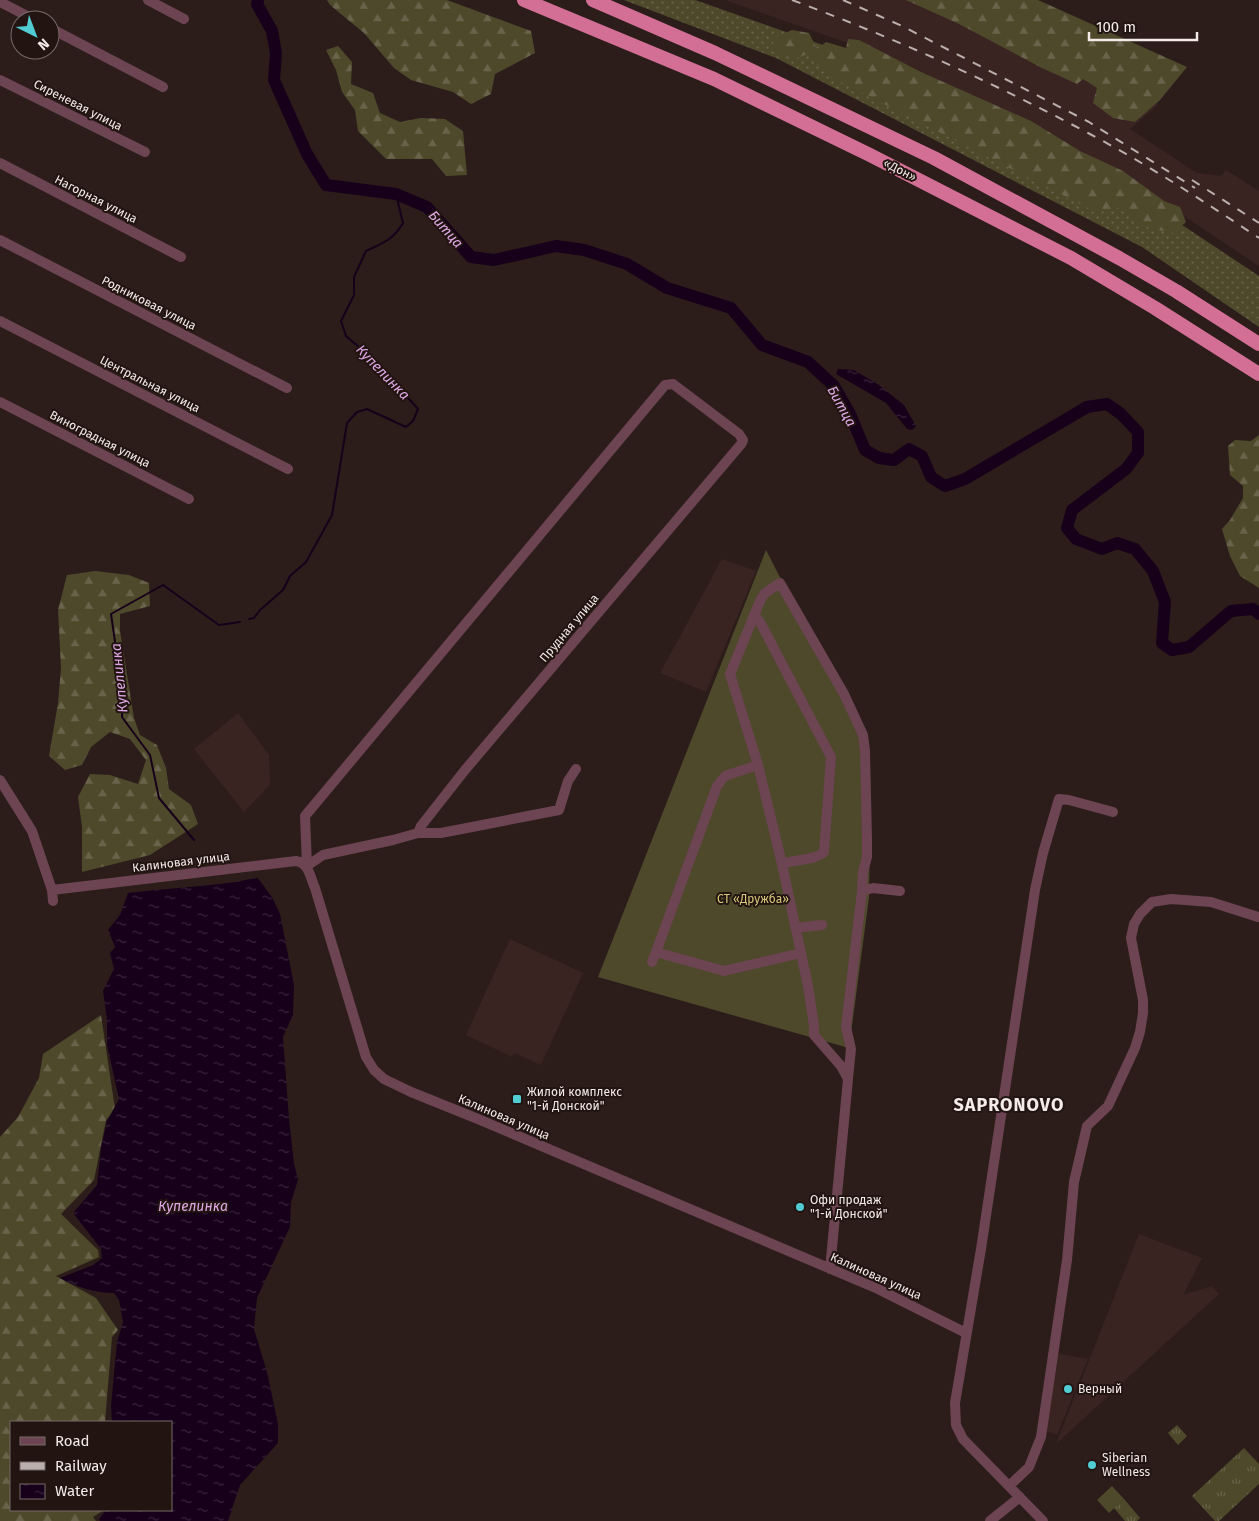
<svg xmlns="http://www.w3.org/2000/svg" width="1259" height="1521" font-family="'Fira Sans',sans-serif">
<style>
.built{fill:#392421}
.grass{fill:url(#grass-dots)}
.forest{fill:url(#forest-firs)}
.park{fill:url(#park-tufts)}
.garden{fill:#4e492b}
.water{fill:url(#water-ripples)}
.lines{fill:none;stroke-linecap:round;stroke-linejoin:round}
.stream{stroke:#17001a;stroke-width:2}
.river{stroke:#17001a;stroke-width:12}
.minor{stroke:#6c4452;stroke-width:10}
.highway{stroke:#d36f95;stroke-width:14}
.rail{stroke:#bbb0ad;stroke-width:2;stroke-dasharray:9 9;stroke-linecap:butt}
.poi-dot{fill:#51ccd3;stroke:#221411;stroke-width:2}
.labels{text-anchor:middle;stroke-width:4;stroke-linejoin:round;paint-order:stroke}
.street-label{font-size:12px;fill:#f4eae7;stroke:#221411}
.park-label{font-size:12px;fill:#d8c97a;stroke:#221411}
.poi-label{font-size:12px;fill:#f4eae7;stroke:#221411;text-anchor:start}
.water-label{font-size:14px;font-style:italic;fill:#dfa9e5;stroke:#221411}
.district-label{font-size:18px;font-weight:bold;letter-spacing:1px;fill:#f4eae7;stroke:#221411}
</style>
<defs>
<pattern id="grass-dots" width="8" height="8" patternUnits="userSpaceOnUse" patternTransform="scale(1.25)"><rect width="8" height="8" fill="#4e492b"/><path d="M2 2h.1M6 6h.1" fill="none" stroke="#68634a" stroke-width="1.8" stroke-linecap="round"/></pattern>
<pattern id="forest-firs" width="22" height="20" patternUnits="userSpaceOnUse" patternTransform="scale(1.25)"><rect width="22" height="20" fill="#4e492b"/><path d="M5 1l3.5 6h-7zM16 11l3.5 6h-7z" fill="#68634a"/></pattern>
<pattern id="park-tufts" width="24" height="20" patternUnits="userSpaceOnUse" patternTransform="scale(1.25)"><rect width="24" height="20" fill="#4e492b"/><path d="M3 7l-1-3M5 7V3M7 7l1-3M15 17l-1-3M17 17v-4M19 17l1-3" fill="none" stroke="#68634a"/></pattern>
<pattern id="water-ripples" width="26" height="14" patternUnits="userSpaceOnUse" patternTransform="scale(1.25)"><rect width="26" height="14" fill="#17001a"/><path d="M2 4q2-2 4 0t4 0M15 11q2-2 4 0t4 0" fill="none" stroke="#39253b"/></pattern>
</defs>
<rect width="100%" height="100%" fill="#2c1d1b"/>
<path class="built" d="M725 0H949L1158 105 1130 129 1197 173 1221 176 1226 170 1259 191V266L1172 208 882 55Z
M722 559 756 571 706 692 660 673Z
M238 713 269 755 270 785 244 812 194 749Z
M510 939 583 973 541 1065 514 1053 512 1057 466 1035Z
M1139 1234 1202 1258 1183 1295 1212 1286 1219 1294 1056 1444Z
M1056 1353 1088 1359 1057 1435 1044 1430Z"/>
<path class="grass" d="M624 0H695L874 63 1164 213 1259 276V327L1142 247 776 58Z"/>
<path class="forest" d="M327 0H447L531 31 535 53 495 74 491 94 471 104 453 92 411 80 394 68 364 33 330 5Z
M906 0H1038L1187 67 1160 100 1135 122 1113 118 1093 103 1097 88 1083 79 1077 84 1042 68 959 24Z
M792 30 809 33 817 49 826 42 846 48 848 39 859 40 921 72 1031 121 1080 151 1123 171 1164 201 1180 207 1186 222 1174 233C1149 229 1140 226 1123 207L1096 212 829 76 817 64 810 53 797 58 777 52 772 39Z
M338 46 352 62 351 84 373 93 380 113 400 122 421 118 445 119 463 131 467 175 446 176 432 159H386L358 131 355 110 342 92 336 70 326 50Z
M1259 435V588L1240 576 1230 556 1222 529 1230 520 1243 498V486L1230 475 1228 446 1235 440 1251 441Z
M95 571 129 575 149 583 150 606 120 614V631L134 718 140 735 157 745 166 768 169 789 191 805 198 824 150 855 82 872V827L78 797 90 774 110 775 138 784 146 760 130 739 110 732 91 747 82 765 65 770 49 756 58 703 61 668 58 610 67 575Z
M101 1015 115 1109 106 1120 94 1180 61 1214 98 1250 99 1257 56 1276 96 1298 118 1330 112 1337 105 1422H11V1510H104L93 1517 96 1521H0V1137L18 1117 39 1078 43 1054Z"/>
<path class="park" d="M1177 1425 1187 1436 1178 1445 1168 1433Z
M1244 1448 1259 1464V1484L1219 1521H1215L1192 1496Z
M1124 1499 1140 1518 1137 1521H1125L1114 1508Z"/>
<path class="garden" d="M766 550 861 735 870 831 869 898 849 1048 598 977Z
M1112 1486 1124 1499 1109 1513 1097 1500Z"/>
<path class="water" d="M838 369 854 370 879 385 904 405 916 426 912 430 907 429 886 403 836 374Z
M258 878 272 897 280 914 294 985 293 1015 283 1037 289 1119 294 1163 298 1180 291 1202 290 1227 257 1298 254 1329 267 1372 278 1424V1443L240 1485 228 1521H100L99 1519 106 1510H171V1422H112L111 1406 117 1342 123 1322 119 1300 114 1293C95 1293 77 1287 60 1278L93 1265 102 1258 101 1249 73 1213 97 1185 101 1148 107 1121 119 1099 107 1045V1020L103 991 114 969 110 953 115 947 108 930 120 915 128 893C161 889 195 887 228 883 238 882 248 879 258 878Z"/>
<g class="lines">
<path class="stream" d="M249 619 254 618 260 610 283 590 290 576 306 562 332 515 347 423 357 412 367 409 406 427 413 421 418 409 374 360 346 336 341 321 354 295V277L366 251C383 243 393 240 403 223L396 194
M194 840 159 798 150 755 122 717V690L111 614 163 585 219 625 240 622"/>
<path class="river" d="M258 0 257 4 272 31 276 53 274 80 307 154 326 185 396 194 427 207 471 257 494 260 556 246 584 250 627 264 667 288 731 308 762 345 808 362 834 386 850 414 865 450 879 458 894 460 909 449 922 456 931 477 945 486 965 479 1087 407 1107 404 1121 414 1138 432V453L1126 469 1072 510 1067 528 1076 539 1102 549 1117 543 1135 549 1153 571 1165 602 1162 643 1172 650 1189 647 1231 611 1253 609 1259 614"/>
<path class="minor" d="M148 0 184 19
M0 2 35 20
M50 28 163 87
M0 80 145 152
M0 163 181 257
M0 240 287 388
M0 321 288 469
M0 402 189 499
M754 615 760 622 831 757 824 852C815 861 794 859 782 864
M0 780 32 831 52 890 296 861C309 863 310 877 315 888L366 1057 374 1070 384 1079 411 1092 478 1119 878 1289 966 1333
M307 866 305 816 665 385 673 384 739 434 743 440 742 443 465 770 421 826 418 833
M307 866 323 855 393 840 418 833H441L559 810 568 781 576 769
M52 890 53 901
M795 928 822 925
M656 952 717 786 725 776 758 765
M652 962 656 952 724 971 801 953
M848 1078 851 1049 846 1027 862 891
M830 1269 848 1079 841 1066 814 1035V1026L808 986 782 864 758 765 730 674 761 599 765 593 780 583 844 694 863 735 865 751 867 839V857L863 872 862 891 873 888 900 891
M1009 1486 1029 1467 1041 1437 1067 1260 1074 1182 1087 1126 1108 1106 1135 1048 1140 1032 1143 1013V1000L1131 938 1134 924 1140 914 1152 902 1171 899 1211 902 1258 917
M990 1521 1020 1497
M1043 1521 963 1439 956 1425 955 1403 981 1249 1035 890 1043 853 1059 799 1069 800 1113 812"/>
<path class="highway" d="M524 0 714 79 870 155 1071 258 1155 308 1259 374
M593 0 715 53 934 158 1119 258 1176 291 1259 344"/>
<path class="rail" d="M792 0C894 38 992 82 1088 133 1147 164 1203 201 1259 238
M843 0 902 26 1089 122 1195 188
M1192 180 1259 223"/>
</g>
<g class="poi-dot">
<rect x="512" y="1094" width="10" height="10" rx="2.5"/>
<circle cx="800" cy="1207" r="5"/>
<circle cx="1068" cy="1389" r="5"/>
<circle cx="1092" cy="1465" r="5"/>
</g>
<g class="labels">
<g class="street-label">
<text transform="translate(78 105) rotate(27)" y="4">Сиреневая улица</text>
<text transform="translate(900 170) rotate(27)" y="4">«Дон»</text>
<text transform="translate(96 199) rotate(27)" y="4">Нагорная улица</text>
<text transform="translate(149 303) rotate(27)" y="4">Родниковая улица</text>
<text transform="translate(150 384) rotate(27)" y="4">Центральная улица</text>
<text transform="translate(100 439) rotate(27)" y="4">Виноградная улица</text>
<text transform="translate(569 628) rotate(-50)" y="4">Прудная улица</text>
<text transform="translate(181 862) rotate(-7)" y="4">Калиновая улица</text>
<text transform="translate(504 1117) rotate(23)" y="4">Калиновая улица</text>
<text transform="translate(876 1276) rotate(24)" y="4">Калиновая улица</text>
</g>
<g class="park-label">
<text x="753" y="903">СТ «Дружба»</text>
</g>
<g class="poi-label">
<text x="527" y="1096">Жилой комплекс<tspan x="527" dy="14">"1-й Донской"</tspan></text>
<text x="810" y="1204">Офи продаж<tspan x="810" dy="14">"1-й Донской"</tspan></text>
<text x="1078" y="1393">Верный</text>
<text x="1102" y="1462">Siberian<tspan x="1102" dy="14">Wellness</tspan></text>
</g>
<g class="water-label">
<text transform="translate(446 229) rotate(49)" y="5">Битца</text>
<text transform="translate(383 372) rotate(46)" y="5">Купелинка</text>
<text transform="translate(842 406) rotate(61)" y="5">Битца</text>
<text transform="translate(119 678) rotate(-96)" y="5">Купелинка</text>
<text x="193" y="1211">Купелинка</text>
</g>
<g class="district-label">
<text x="1009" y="1111">SAPRONOVO</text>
</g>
</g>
<rect x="10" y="1421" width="162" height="90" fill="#221411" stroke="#766a67"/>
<rect x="20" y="1437" width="25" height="8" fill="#6c4452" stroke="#766a67"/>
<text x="55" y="1446" font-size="15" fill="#f4eae7">Road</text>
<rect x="20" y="1462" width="25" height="8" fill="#bbb0ad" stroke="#766a67"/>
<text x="55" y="1471" font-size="15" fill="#f4eae7">Railway</text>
<rect x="20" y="1484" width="25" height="15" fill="url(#water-ripples)" stroke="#766a67"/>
<text x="55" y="1496" font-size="15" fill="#f4eae7">Water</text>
<g transform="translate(35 35) rotate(138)"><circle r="24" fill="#221411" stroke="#766a67"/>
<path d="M0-4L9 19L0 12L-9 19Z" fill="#51ccd3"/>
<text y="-8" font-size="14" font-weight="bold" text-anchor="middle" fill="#f4eae7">N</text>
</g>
<path d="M1089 32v8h108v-8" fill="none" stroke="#f4eae7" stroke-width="2.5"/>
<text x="1096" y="32" font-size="15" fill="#f4eae7" stroke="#221411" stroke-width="4" paint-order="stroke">100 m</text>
</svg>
